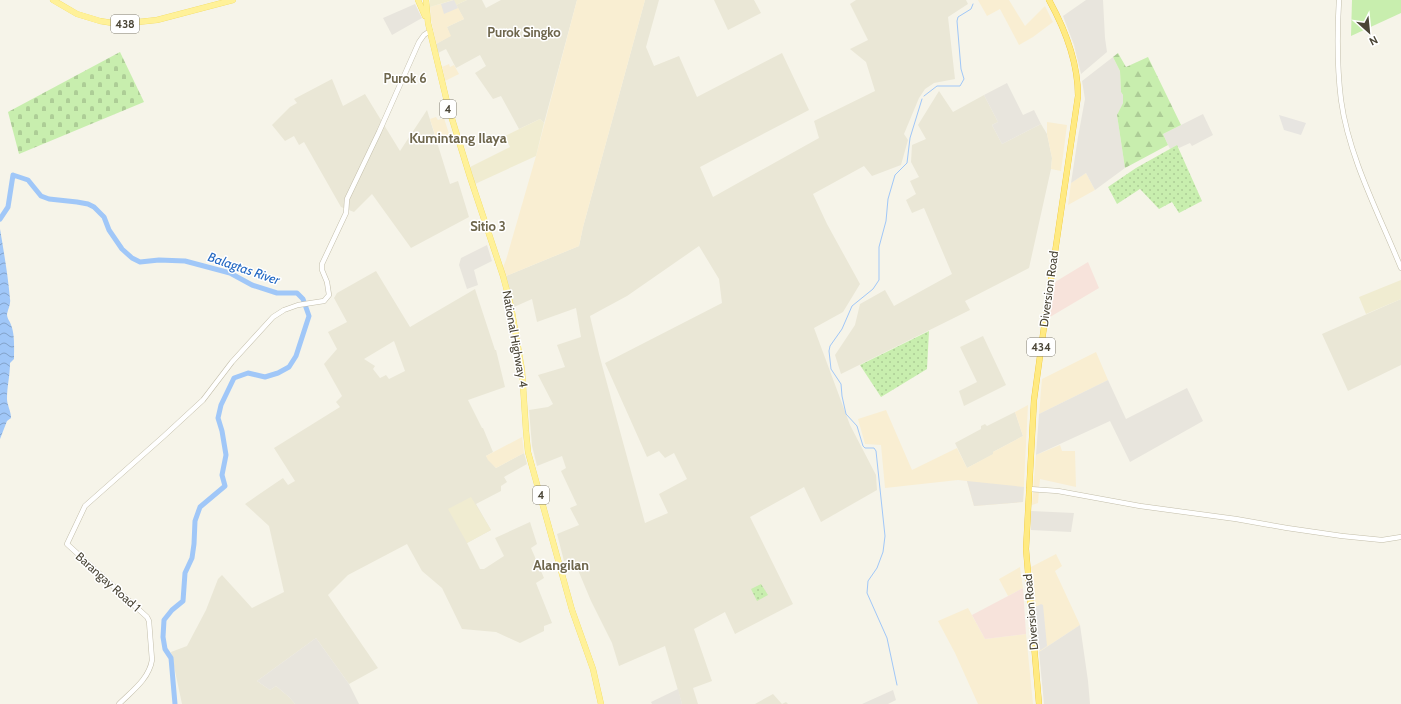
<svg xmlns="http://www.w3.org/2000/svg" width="1401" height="704" font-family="Cabin,sans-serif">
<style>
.residential{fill:#eae7d6;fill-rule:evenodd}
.commercial{fill:#f9eed2}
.industrial{fill:#e8e5dd}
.education{fill:#f0ecd1}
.medical{fill:#f7e3db}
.grass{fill:url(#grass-dots)}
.forest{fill:url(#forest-firs)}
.cemetery{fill:url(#cemetery-stones)}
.pitch{fill:#c8eeae}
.parking{fill:#e7e5e1}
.water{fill:url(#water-waves)}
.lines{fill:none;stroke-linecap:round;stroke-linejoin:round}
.stream{stroke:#a0c7f8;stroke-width:1}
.river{stroke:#a0c7f8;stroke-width:5}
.tertiary-casing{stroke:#c3beaa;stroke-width:5.5}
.primary-casing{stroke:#f0d95d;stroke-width:6}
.trunk-casing{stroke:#edc22b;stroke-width:6}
.tertiary{stroke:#fff;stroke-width:4.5}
.primary{stroke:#fff199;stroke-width:5.5}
.trunk{stroke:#ffea82;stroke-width:5.5}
.labels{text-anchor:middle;stroke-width:3;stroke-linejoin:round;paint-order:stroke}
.shield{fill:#fff;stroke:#807d72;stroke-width:1}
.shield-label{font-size:11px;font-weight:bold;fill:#4a4536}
.street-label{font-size:12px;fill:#4a4536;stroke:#fff}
.neighbourhood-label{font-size:13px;font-weight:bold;fill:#6e664c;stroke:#fff}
.water-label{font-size:13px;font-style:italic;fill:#2368c3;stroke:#fff}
.quarter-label{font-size:14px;font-weight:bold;fill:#6e664c;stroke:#fff}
</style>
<defs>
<pattern id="grass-dots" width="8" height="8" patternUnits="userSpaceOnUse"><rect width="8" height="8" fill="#c8eeae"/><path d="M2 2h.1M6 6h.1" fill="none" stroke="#adcd96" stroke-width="1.8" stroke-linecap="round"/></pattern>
<pattern id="forest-firs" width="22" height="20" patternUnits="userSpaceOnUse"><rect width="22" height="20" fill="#c8eeae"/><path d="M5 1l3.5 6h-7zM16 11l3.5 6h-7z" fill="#adcd96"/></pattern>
<pattern id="cemetery-stones" width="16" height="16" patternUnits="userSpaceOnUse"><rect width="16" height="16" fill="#c8eeae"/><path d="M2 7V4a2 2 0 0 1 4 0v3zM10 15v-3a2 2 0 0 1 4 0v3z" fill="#adcd96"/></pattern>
<pattern id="water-waves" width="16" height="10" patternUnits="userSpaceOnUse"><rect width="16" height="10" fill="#a0c7f8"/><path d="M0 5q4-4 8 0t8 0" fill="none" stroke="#84a3ca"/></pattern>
</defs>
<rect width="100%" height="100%" fill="#f6f4e9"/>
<path class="residential" d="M467 0H482L486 8 501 0H577L544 123 540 119 519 129 501 96 493 99 475 73 486 66 480 55 456 68 446 49 438 53 436 44 450 36 447 27 464 19 456 5Z
M645 0H659L646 47 654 66 679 56 697 97 782 53 809 110 700 167 713 197 819 138 814 121 875 91 866 62 850 49 868 40 850 4 856 0H966L968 4 948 17 955 79 934 83 925 89 919 98 904 134 908 140 901 165 872 176 864 166 813 194 827 224 860 284 843 312 814 328 850 425 876 475 877 490 821 522 804 487 750 517 793 604 735 634 725 612 694 629 712 681 693 688 698 704H682L665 646 619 666 612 643 591 601 573 558 564 561 557 534 579 525 570 508 577 505 561 471 566 468 562 456 537 466 532 446 529 410 548 407 553 404 538 375 565 367 557 345 581 337 576 308 537 322 532 299 514 307 506 276 579 246 583 227ZM699 246 719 279 722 303 605 363 647 457 659 451 665 458 674 453 687 479 659 494 668 513 645 523 599 354 590 316 627 296Z
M714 0H754L761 13 728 30Z
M332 79 343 106 365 94 400 151 427 110 450 184 458 181 469 217 411 248 372 194 354 212 341 207 304 142 299 145 294 136 285 141 272 125 290 107 297 103 294 99Z
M939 91 953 112 984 95 998 122 992 125 1002 144 1041 124 1047 134 1052 158 1051 169 1029 268 965 301 970 310 841 374 835 355 855 325 860 304 885 290 894 306 952 274 924 208 912 213 906 200 916 194 910 181 919 177 911 162 912 145 926 139 918 125Z
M376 271 410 327 475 289 495 350H496L505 387 468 400 482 428H483L493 452 486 456 496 468 524 453 527 464 504 477 507 482 501 486V491L476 504 491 530 467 543 480 569H484L504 556 495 538 530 522 537 544 531 548 544 578 536 583 552 623 544 626V631L520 643 496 632 462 629 442 588 422 571 407 544 348 575 328 595 378 668 349 684 316 638 257 681 270 690 276 686 289 697 295 704H182L171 652 187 646 206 610 218 579 222 575 252 608 284 592 269 526 245 504 283 478 288 485 295 481 274 448 340 407 336 402 342 396 324 364 337 349 328 332 347 322 334 298 337 293ZM394 341 405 371 389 379 386 375 380 378 373 369 375 366 364 359Z
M1401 299V365L1348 391 1322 334Z
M983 336 1006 385 964 406 959 391 977 382 960 347Z
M1015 412 1023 436 993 452 994 454 967 468 955 443 981 429V426L985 424 987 426Z
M773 694 782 704 786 702 788 704H755Z"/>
<path class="commercial" d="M454 0 464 19 447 27 451 36 436 44 431 19 430 7Z
M577 0H645L583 227 579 246 506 276 503 267 506 260 536 156Z
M978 0H1009L1025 26 1045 6 1053 22 1033 37 1019 45 1000 9 987 16Z
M449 64 450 67 454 65 459 74 445 81 442 67Z
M436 117 438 120 444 118 450 137 437 141 430 119Z
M1047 122 1067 125 1061 171 1051 169 1052 158 1047 134Z
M1086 173 1095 190 1068 205 1071 183Z
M1096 352 1108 380 1039 414 1042 379Z
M1028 405 1023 502 974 506 967 481 958 480 885 488 881 445 865 444 858 419 886 410 912 470 957 448 967 468 993 454V452L1023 436 1015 412Z
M522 437 524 453 496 468 488 460 486 456Z
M1060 445 1062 451H1075L1076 487 1040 479 1038 503 1032 505 1036 455Z
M1056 554 1062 566 1055 571 1080 625 1039 652 1031 567Z
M1020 567 1023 588 1008 596 999 579Z
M968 608 985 639 1026 634 1033 704H978L955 653 938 621Z"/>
<path class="industrial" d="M1086 0H1103L1105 38 1107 52 1081 74 1074 45 1063 16Z
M415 4 422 18 392 35 383 18Z
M1113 57 1120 71 1121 92 1123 95V103L1117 115 1125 168 1095 190 1086 173 1071 183 1078 137 1085 99 1082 81Z
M1007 83 1023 115 1034 110 1041 124 1002 144 992 125 998 122 984 95Z
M1203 114 1213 135 1192 146 1190 143 1179 148 1177 145 1170 149 1163 134Z
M487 245 492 261 474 270 478 285 467 289 459 265 461 258Z
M1108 380 1126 419 1187 388 1203 421 1130 462 1110 421 1036 455 1039 414Z
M967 481 1024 487 1023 502 974 506Z
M1031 511 1074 513 1071 532 1031 530Z
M1080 625 1088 681 1090 704H1044L1039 652Z
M316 638 349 684 359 704H295L289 697 276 686 270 690 257 681Z
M678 689 682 704H652L651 702Z
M893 690 896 700 888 704H862Z"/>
<path class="education" d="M430 0H467L456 5 453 0 430 7Z
M540 119 544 123 536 156 475 184 470 167 510 147 505 136Z
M1401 280V299L1366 314 1359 297Z
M471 497 491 530 467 543 448 509Z"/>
<path class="medical" d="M1088 262 1099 288 1050 317 1055 282Z
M1023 588 1026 634 985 639 972 615Z"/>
<path class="grass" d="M1177 145 1202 201 1179 213 1172 202 1159 209 1140 189 1117 204 1108 187 1136 168Z
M929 331 927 369 881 397 860 365Z
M761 584 768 595 757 601 751 589Z"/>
<path class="forest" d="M1118 53 1126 67 1148 57 1181 125 1163 134 1168 145 1125 168 1117 115 1123 103V95L1121 92 1120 71 1113 57Z"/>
<path class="cemetery" d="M120 52 144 102 19 154 8 112Z"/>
<path class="pitch" d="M1352 0H1401V13L1351 36Z"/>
<path class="parking" d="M454 0 458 8 444 14 441 4Z
M1279 115 1306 123 1301 135 1284 130Z
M1041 604 1043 605 1047 646 1041 650 1038 649 1034 608Z"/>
<path class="water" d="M0 229C4 253 8 276 10 299 11 304 8 309 7 314 7 319 10 321 11 325 15 334 14 349 14 359L10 363C10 376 7 386 7 399 7 405 11 411 11 418L7 421 0 439Z"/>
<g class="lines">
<path class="stream" d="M924 96 937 86H960L964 79 961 69 957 21 958 17 971 9 973 4
M897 685 887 638 867 593 868 581 877 568 883 552 885 536 876 451 874 448H865L863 446 857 426 846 414 842 396 841 384 831 369 829 351 830 346 842 329 852 306 873 289 879 280V247L886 221 888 199 895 175 907 163 910 138 922 99"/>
<path class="river" d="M0 219 8 207 13 175 28 180 41 196 49 199 77 202 88 204 94 207 104 217 109 230 122 249 132 258 140 262 159 260 185 261 230 273 252 285 277 293H297L303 299 309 316 296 356 289 367 278 373 265 377 248 373 234 378 221 405 218 418 222 431 226 455 222 475 225 486 200 507 195 521 194 544 192 558 185 573 183 601 172 610 164 620 163 637 165 649 171 658 175 704"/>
<defs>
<path id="tertiary" d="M1339 0C1337 33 1337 67 1341 100 1349 158 1379 214 1401 268
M1029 489 1058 491 1140 506 1236 519 1287 528 1342 536 1382 540 1401 537
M119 704C132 691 149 679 152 660L149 621 147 617 67 544 85 506 164 436 203 400 232 362 273 317 284 310 298 305 324 301 329 295 327 282 322 270V264L346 213 347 199 379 132 419 42 424 35 430 31"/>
<path id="primary" d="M53 0 77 14 100 21 119 24 157 20 233 0
M418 0 425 16
M426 0 428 23 448 106 470 177 503 276 511 306 522 370 526 431 528 452 572 610 593 669 601 704"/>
<path id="trunk" d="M1039 704 1026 549 1034 400 1043 334 1078 96C1078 63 1065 29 1049 0"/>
</defs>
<use href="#tertiary" class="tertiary-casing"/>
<use href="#primary" class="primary-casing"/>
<use href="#trunk" class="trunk-casing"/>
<use href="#tertiary" class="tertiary"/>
<use href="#primary" class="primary"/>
<use href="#trunk" class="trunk"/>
</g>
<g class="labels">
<g class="shield">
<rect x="111" y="15" width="28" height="18" rx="3"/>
<rect x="440" y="100" width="16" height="18" rx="3"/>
<rect x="1027" y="338" width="28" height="18" rx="3"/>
<rect x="533" y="486" width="16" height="18" rx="3"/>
</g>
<g class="shield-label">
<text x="125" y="28">438</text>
<text x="448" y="113">4</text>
<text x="1041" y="351">434</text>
<text x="541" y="499">4</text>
</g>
<g class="street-label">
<text transform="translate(1049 289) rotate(-82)" y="4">Diversion Road</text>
<text transform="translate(515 339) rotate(80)" y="4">National Highway 4</text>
<text transform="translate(108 582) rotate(42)" y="4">Barangay Road 1</text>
<text transform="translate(1031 612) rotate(-95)" y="4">Diversion Road</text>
</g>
<g class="neighbourhood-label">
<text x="524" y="37">Purok Singko</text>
<text x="405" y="83">Purok 6</text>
<text x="488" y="231">Sitio 3</text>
</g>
<g class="water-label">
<text transform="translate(244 268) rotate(19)" y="5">Balagtas River</text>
</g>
<g class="quarter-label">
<text x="458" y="143">Kumintang Ilaya</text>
<text x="561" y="570">Alangilan</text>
</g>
</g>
<g transform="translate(1369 32) rotate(153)" stroke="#ffffff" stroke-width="3" paint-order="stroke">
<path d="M0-3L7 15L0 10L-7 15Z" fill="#4a4536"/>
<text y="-6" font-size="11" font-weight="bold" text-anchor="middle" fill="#4a4536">N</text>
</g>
</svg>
